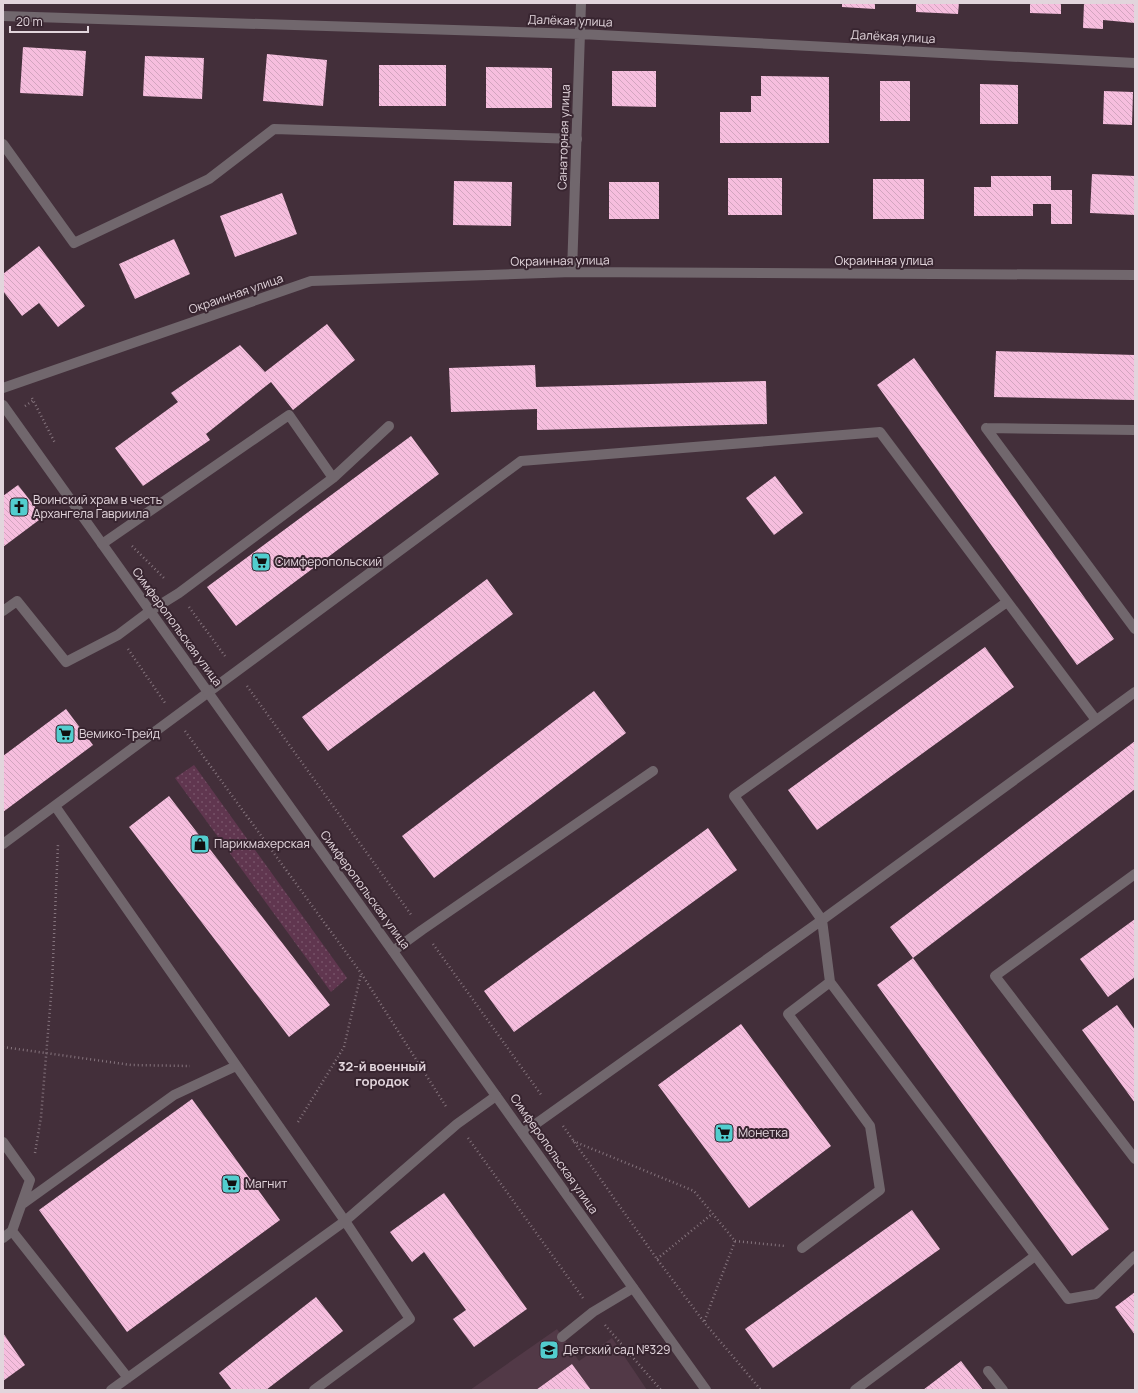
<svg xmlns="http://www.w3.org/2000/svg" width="1138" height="1393" font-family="Manrope,sans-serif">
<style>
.built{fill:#523947}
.grass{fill:url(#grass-dots)}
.building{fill:url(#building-back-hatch)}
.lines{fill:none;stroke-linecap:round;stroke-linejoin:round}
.path{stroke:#85747d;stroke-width:2.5;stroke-dasharray:1 3;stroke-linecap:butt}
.lane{stroke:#71676d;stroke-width:10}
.street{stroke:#71676d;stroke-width:10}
.labels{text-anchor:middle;stroke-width:4;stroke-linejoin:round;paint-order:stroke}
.street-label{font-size:12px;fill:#e2d5dc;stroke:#382530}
.poi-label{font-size:12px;fill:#e2d5dc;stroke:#382530;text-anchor:start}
.neighbourhood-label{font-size:13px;font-weight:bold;fill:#e2d5dc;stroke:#382530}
</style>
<defs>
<pattern id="grass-dots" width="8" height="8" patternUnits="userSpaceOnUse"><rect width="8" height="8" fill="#60364f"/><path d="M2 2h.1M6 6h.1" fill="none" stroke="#765268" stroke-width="1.8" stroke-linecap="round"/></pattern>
<pattern id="building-back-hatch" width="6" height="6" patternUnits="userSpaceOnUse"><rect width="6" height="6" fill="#f6bede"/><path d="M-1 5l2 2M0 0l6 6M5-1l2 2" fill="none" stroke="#d2a5bf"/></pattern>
</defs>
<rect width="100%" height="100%" fill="#432f3a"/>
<path class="built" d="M557 1329 579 1361 612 1338 647 1390H470Z"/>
<path class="grass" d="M194 765 347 978 331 992 175 778Z"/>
<path class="building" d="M842 3H875V9L842 7Z
M916 3H959L958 14 916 12Z
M1030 3H1061V14L1030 13Z
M1084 3H1135V23L1103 20V29L1083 28Z
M23 47 86 51 83 96 20 93Z
M267 54 327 60 323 106 263 101Z
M145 56 204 58 202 99 143 96Z
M379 65H446V106H379Z
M486 67 552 68V108H486Z
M612 71H656V107L612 106Z
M761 76 829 77V143H720V112H751V96H761Z
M880 81H910V121H880Z
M980 84 1018 85V124H980Z
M1104 91 1133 92 1132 125 1103 124Z
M1092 174 1135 176V215L1090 213Z
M991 176H1051V190H1072V224H1051V204H1033V216H974V187H991Z
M728 178H782V215H728Z
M873 179H924V219H873Z
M454 181 512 182 511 226 453 225Z
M609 182H659V219H609Z
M282 193 297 234 235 257 220 216Z
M174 239 190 274 135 299 119 264Z
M39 246 85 306 58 327 39 303 22 316 3 291V274Z
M327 324 355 360 293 410 271 382 206 434 210 440 143 486 115 448 178 402 171 393 240 345 265 372Z
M996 351 1135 355V400L994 397Z
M914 358 1114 639 1077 665 877 385Z
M535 365 536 387 766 381 767 424 537 430V409L451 412 449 368Z
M411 436 439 474 236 626 207 587Z
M775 476 803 513 774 535 746 498Z
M18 485 43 517 3 547V496Z
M487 579 513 614 328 751 302 717Z
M985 647 1014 687 817 830 788 790Z
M594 691 626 733 434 878 402 836Z
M66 709 93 745 3 812V756Z
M1135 741V789L913 958 890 927Z
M169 796 330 1005 289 1037 129 827Z
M708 828 737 870 514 1032 484 991Z
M1135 919V977L1108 997 1080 959Z
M913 958 1109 1229 1072 1256 877 985Z
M1117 1005 1135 1030V1103L1082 1030Z
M741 1024 831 1146 749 1208 658 1085Z
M192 1099 280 1220 127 1332 39 1210Z
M444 1193 527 1309 474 1347 453 1319 466 1310 424 1252 412 1262 390 1232Z
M912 1210 940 1249 773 1368 745 1329Z
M1135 1292V1335L1115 1307Z
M316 1297 343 1331 266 1390H232L219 1373Z
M3 1333 25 1365 3 1381Z
M961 1361 983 1390H923Z
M572 1364 591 1390H536Z"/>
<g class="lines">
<path class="path" d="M32 398 55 443
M25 406 34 400
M132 546 165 579
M189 607 225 656
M128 649 165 703
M247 686 412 916
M185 731 361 973 447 1108
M433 944 542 1096
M3 1047 131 1065 190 1066
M298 1122 344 1047 361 974
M563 1126 657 1259 704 1322 761 1390
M468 1138 583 1298
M573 1141 694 1191 735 1241 704 1322
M35 1153 41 1117 52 984 58 844
M735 1241 785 1246
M657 1259 712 1214
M605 1325 661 1390"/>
<path class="lane" d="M3 144 74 243 209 179 274 129 577 139
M986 428 1135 629
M986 428 1135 430
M102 544 289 415 333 478
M3 611 17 601 66 662 118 635 150 611 179 593 333 478 389 426
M1135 692 822 920 830 982 1068 1299 1096 1294 1135 1256
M55 806 345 1221 410 1319 314 1390
M3 844 521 461 880 432 1096 720
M1135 874 995 976 1135 1159
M393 951 422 930 653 771
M523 1133 822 920 734 796 1007 602
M3 1142 30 1180 12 1231 128 1378
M21 1205 174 1095 236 1066
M3 1238 12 1231
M802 1248 880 1190 870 1126 788 1014 830 982
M562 1337 593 1312 633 1288
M988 1371 1003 1390
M111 1390 345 1221 457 1124 496 1096
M855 1390 1035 1256"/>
<path class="street" d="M3 16 580 34 1135 63
M572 272 581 3
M3 388 311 281 572 272 1135 275
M3 405 706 1390"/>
</g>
<defs>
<symbol id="church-square" viewBox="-11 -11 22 22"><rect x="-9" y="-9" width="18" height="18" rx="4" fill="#52cdce" stroke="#382530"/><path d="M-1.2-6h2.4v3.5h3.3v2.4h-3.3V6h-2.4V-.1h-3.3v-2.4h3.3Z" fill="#111"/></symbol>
<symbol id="supermarket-square" viewBox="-11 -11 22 22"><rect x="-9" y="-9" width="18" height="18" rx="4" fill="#52cdce" stroke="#382530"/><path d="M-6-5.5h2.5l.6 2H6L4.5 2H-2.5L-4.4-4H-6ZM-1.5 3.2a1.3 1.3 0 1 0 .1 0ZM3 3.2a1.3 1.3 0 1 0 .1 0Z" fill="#111"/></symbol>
<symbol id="shop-square" viewBox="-11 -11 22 22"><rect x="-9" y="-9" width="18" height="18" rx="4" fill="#52cdce" stroke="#382530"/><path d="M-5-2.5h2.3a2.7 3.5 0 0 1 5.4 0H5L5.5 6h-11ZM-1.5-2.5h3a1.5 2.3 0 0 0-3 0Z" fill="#111"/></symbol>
<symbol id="school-square" viewBox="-11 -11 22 22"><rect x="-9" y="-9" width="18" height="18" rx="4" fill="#52cdce" stroke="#382530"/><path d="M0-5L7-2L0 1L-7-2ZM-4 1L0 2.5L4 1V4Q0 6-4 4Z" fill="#111"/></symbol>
</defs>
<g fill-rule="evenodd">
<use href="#church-square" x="8" y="496" width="22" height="22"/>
<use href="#supermarket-square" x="250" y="551" width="22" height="22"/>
<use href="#supermarket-square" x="54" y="723" width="22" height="22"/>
<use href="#shop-square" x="189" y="833" width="22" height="22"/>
<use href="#supermarket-square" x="713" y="1122" width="22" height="22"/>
<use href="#supermarket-square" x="220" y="1173" width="22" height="22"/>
<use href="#school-square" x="538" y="1339" width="22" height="22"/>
</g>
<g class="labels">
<g class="street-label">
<text transform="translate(570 21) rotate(2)" y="4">Далёкая улица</text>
<text transform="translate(893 37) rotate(3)" y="4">Далёкая улица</text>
<text transform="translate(564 137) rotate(-88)" y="4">Санаторная улица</text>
<text transform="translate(560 261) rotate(-1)" y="4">Окраинная улица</text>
<text x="884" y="265">Окраинная улица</text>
<text transform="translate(236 294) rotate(-19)" y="4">Окраинная улица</text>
<text transform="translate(177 627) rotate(54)" y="4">Симферопольская улица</text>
<text transform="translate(365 890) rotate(54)" y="4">Симферопольская улица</text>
<text transform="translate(554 1154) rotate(55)" y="4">Симферопольская улица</text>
</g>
<g class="poi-label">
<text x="33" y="504">Воинский храм в честь<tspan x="33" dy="14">Архангела Гавриила</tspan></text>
<text x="275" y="566">Симферопольский</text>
<text x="79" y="738">Вемико-Трейд</text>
<text x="214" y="848">Парикмахерская</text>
<text x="738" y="1137">Монетка</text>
<text x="245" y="1188">Магнит</text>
<text x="563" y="1354">Детский сад №329</text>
</g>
<g class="neighbourhood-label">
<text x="382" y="1071">32-й военный<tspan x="382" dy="15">городок</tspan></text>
</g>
</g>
<rect width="1138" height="1393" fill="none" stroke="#e2d5dc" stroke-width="8"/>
<path d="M10 26v6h78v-6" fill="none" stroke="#e2d5dc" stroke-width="2"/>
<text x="16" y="26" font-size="12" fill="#e2d5dc" stroke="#382530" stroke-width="3" paint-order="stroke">20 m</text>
</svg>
